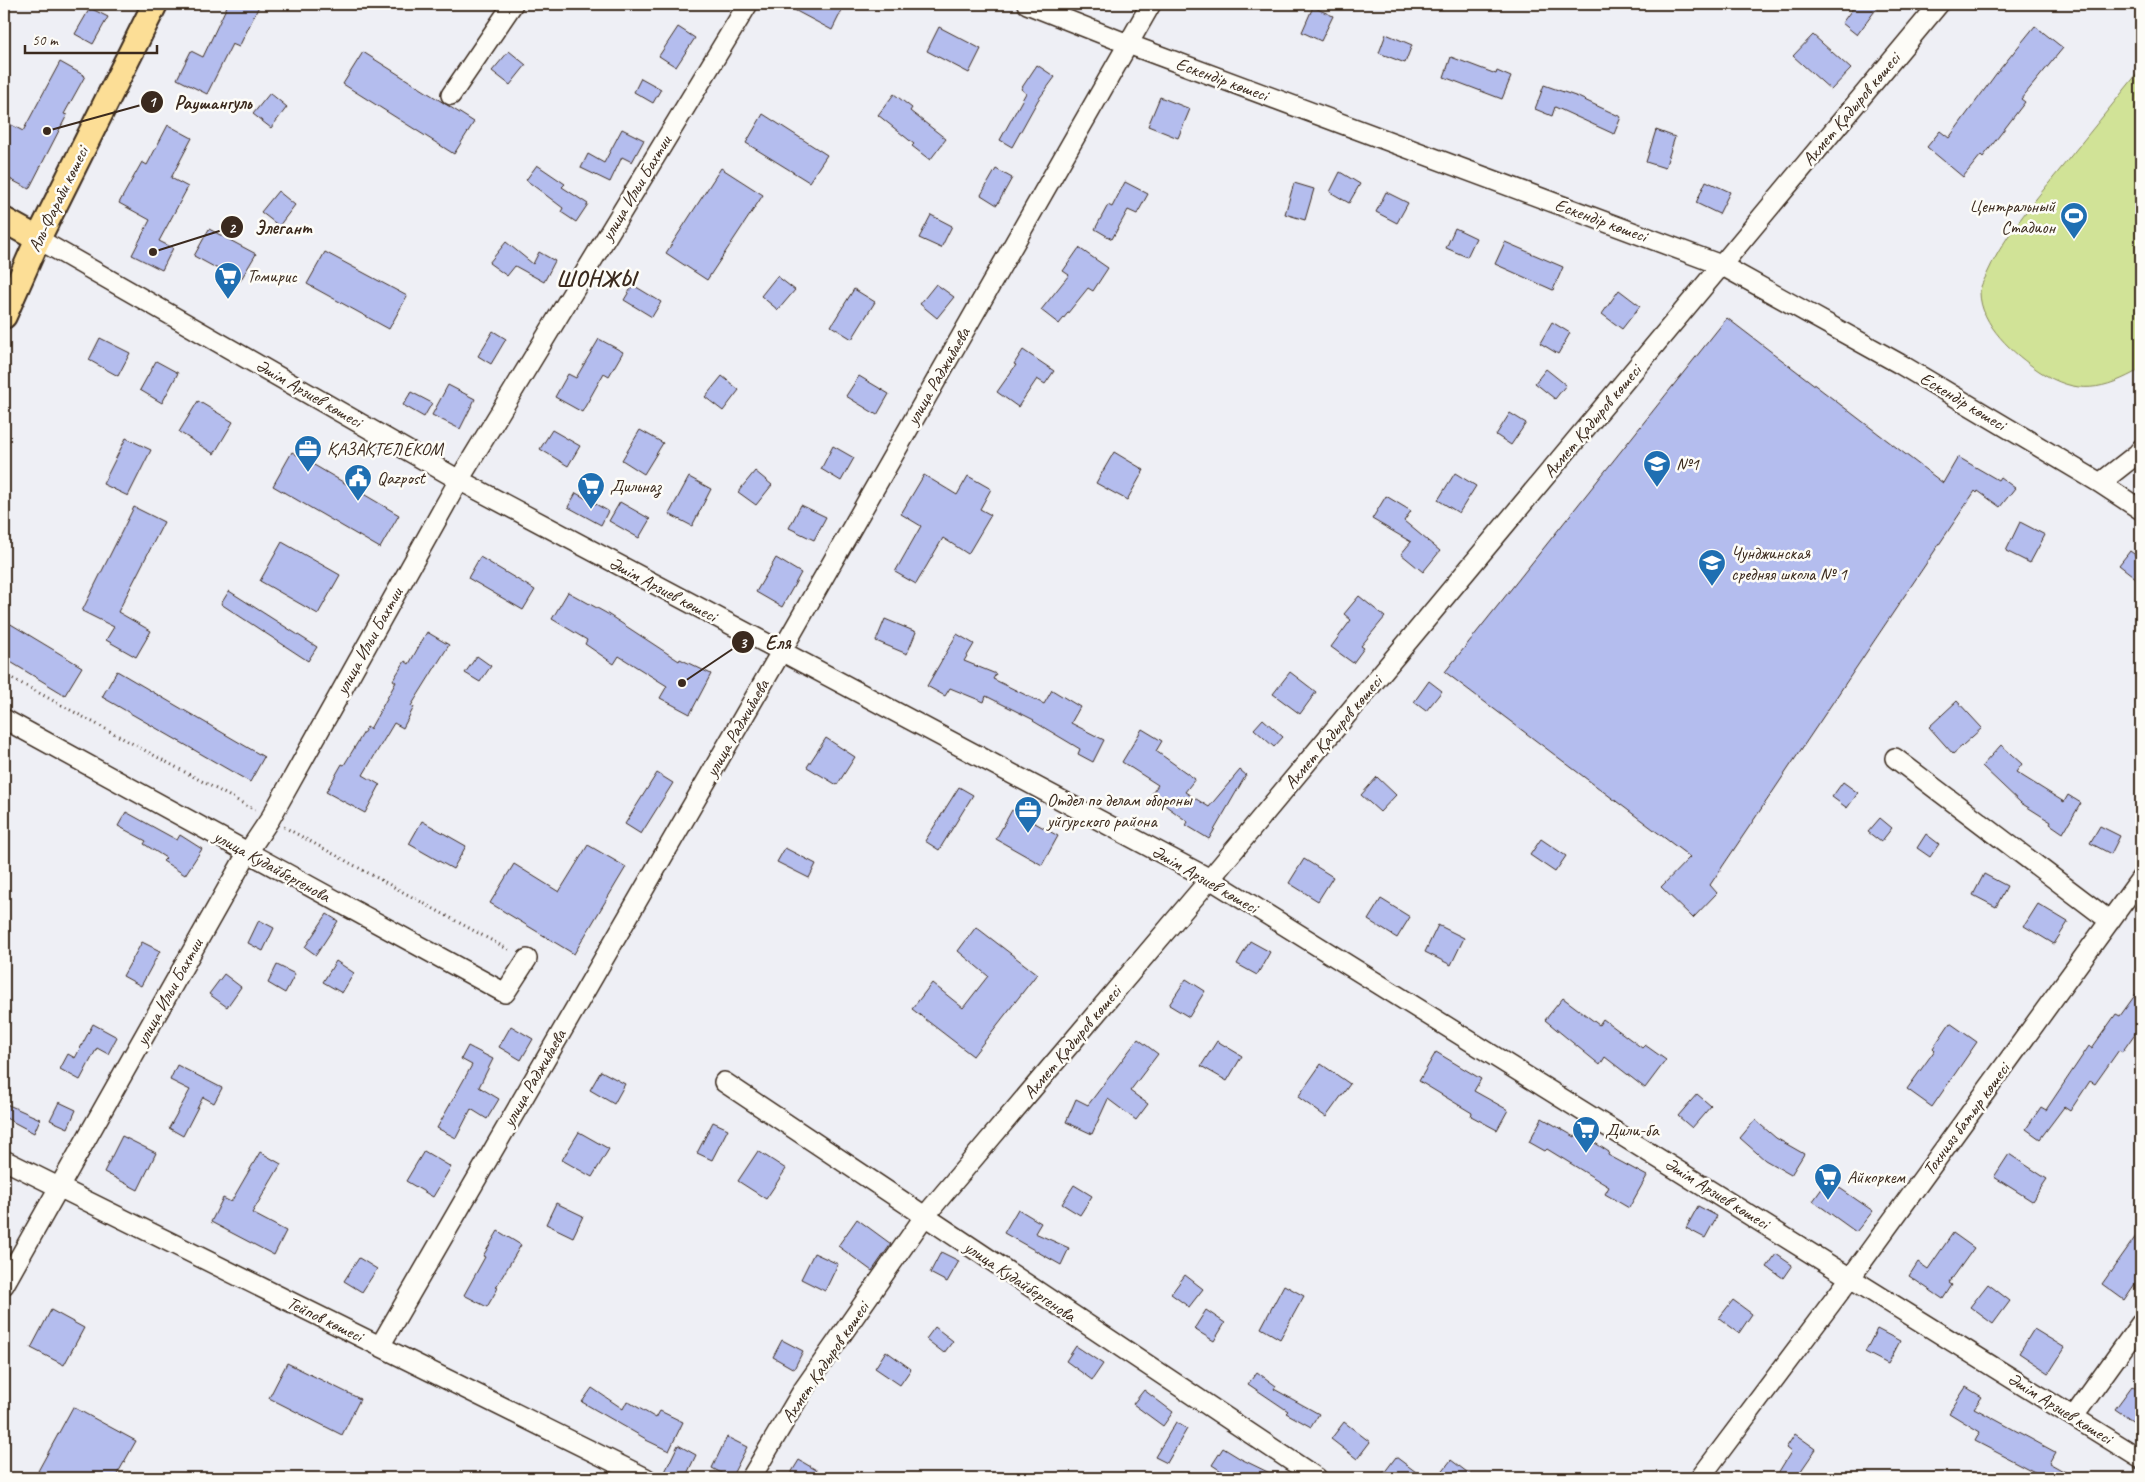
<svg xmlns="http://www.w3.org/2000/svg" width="2145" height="1482" font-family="Caveat,sans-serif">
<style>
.pitch{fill:#d1e397;stroke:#86865a}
.building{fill:#b4bdee;stroke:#3b2a1e}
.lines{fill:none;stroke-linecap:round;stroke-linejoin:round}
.minor-casing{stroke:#3b2a1e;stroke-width:22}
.major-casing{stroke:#3b2a1e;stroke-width:28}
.path{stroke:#3b2a1e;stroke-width:3;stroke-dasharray:1 4;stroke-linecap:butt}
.minor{stroke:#fdfcf7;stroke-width:19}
.major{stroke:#fcde96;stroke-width:24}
.labels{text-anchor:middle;stroke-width:5;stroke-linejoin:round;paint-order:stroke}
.street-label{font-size:18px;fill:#3b2a1e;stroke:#fdfcf7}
.poi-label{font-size:18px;fill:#3b2a1e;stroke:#fdfcf7;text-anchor:start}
.district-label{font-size:22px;font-weight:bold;letter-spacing:1px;fill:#3b2a1e;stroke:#fdfcf7}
.leader{fill:none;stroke:#3b2a1e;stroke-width:2}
.callout-dot{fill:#3b2a1e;stroke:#fdfcf7;stroke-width:2}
.mark-label{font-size:15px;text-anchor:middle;font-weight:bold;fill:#fff}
.callout-label{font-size:19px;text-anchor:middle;font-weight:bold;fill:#3b2a1e;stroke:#fdfcf7;stroke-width:5;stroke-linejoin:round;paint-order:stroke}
</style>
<rect width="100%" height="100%" fill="#eeeff5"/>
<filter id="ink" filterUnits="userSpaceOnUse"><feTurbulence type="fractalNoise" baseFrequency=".02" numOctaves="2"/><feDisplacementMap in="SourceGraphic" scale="10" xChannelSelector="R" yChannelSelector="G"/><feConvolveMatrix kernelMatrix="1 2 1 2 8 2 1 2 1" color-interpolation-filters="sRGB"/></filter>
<g filter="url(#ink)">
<path class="pitch" d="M2141 69V369C2104 390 2077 396 2039 371 2014 354 1980 325 1980 292 1980 287 1983 282 1985 278 2002 239 2031 205 2058 172 2086 138 2113 103 2141 69Z"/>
<path class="building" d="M228 4H260L239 47 232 44 207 94 177 79 191 51 203 57Z
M783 4H845L832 30Z
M1856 4H1880L1857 35 1842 23Z
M1313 7 1333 16 1321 41 1302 32Z
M90 8 108 17 93 44 75 34Z
M2035 26 2063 48 2021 99 2025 102 1983 157 1981 155 1963 177 1927 147 1940 131 1949 138 1996 74Z
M678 27 695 38 676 67 659 56Z
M939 27 981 49 969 73 927 51Z
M1386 34 1412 45 1405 63 1379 53Z
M1813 35 1851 69 1831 90 1793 56Z
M509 51 526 65 510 85 492 71Z
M363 52 474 122 454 154 343 84Z
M1451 57 1496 74 1497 71 1511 77 1502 99 1444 77Z
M60 62 85 76 64 114 67 115 29 189 4 176V121L23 131Z
M1037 65 1055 77 1038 100 1012 147 1000 140 1026 93 1021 89Z
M641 78 661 89 653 103 634 92Z
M1544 85 1578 97 1621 117 1614 134 1555 107 1552 116 1535 109Z
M270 93 287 107 271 128 253 114Z
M894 94 912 108 910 111 946 139 930 160 912 146 914 144 878 115Z
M1160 97 1190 109 1178 138 1148 126Z
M763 114 827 155 809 182 746 143Z
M168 125 192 138 171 178 188 187 159 241 173 248 162 270 132 255 150 220 119 203 142 162 147 165Z
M622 129 644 140 632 162 622 157 610 182 581 168 588 154 604 163Z
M1656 130 1675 137 1665 168 1646 162Z
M537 165 565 184 562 187 588 204 576 222 561 212 563 208 526 180Z
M721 168 763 195 707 280 666 253Z
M996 169 1012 178 997 205 981 195Z
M1340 172 1360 184 1349 203 1330 192Z
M1706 181 1730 192 1719 214 1696 203Z
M1125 182 1148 194 1137 214 1128 210 1112 239 1095 229 1108 205 1112 207Z
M1294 183 1314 189 1305 220 1285 214Z
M278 191 295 205 279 226 261 212Z
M1386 192 1408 203 1397 223 1376 212Z
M931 215 952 226 941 248 919 238Z
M1455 228 1476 238 1467 257 1446 248Z
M209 229 256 254 240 281 194 256Z
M506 242 533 264 539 252 555 261 544 282 515 266 507 276 489 263Z
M1505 242 1563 267 1553 290 1495 264Z
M1079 248 1108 268 1093 291 1088 288 1059 324 1041 310 1069 275 1063 271Z
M325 252 407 296 389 329 307 284Z
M777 276 795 290 778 310 761 296Z
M936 284 954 297 937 318 920 304Z
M633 285 661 302 652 317 624 300Z
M854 289 875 302 852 339 831 326Z
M1619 290 1640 306 1622 329 1602 314Z
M1727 318 1943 483 1958 457 1998 480 2000 477 2015 488 2000 507 1978 491 1977 493 1975 491 1710 885 1717 893 1693 918 1661 887 1690 857 1445 672Z
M1552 322 1570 333 1558 354 1540 343Z
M493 331 506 339 491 364 478 356Z
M100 338 130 353 118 376 89 360Z
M599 339 623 352 609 376 604 373 582 412 555 397 568 374 576 378Z
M1023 350 1054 371 1045 384 1037 379 1018 407 997 392 1016 365 1014 364Z
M156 361 178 373 162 403 140 390Z
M1546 369 1566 385 1555 399 1535 383Z
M722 376 739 390 723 411 705 397Z
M859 376 889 394 877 415 846 396Z
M448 385 475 399 460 429 432 415Z
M411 392 432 403 424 417 403 405Z
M198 401 233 422 214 454 179 432Z
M1510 413 1526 423 1511 445 1496 435Z
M552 430 580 446 568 466 540 449Z
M640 430 663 443 644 474 622 460Z
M126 438 151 450 128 496 103 484Z
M833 446 854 458 841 481 821 469Z
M292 452 399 515 380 548 273 486Z
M1114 452 1144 470 1127 500 1096 483Z
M755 471 772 485 756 505 738 492Z
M1455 473 1476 486 1459 513 1438 500Z
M924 475 957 495 968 476 991 489 980 509 991 515 968 554 943 538 916 584 895 572 921 526 901 514Z
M689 477 711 489 692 526 669 514Z
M576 493 608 511 601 525 568 507Z
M1386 496 1411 511 1404 521 1440 551 1423 572 1401 554 1411 542 1372 519Z
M620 502 650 519 639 538 609 521Z
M801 505 826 517 814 540 789 528Z
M134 507 164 522 118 612 151 631 136 657 106 640 114 627 82 611Z
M2020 522 2045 535 2030 563 2006 551Z
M282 542 340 575 318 614 260 581Z
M2130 551 2141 559V582L2119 565Z
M480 557 535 590 523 610 468 578Z
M776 558 801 573 782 607 756 592Z
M229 591 317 647 308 661 221 604Z
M568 592 606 613 679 661 680 659 711 674 690 714 660 698 667 686 619 656 614 664 585 644 587 640 552 619Z
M1359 596 1385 617 1361 646 1364 648 1353 663 1331 647 1351 620 1344 614Z
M885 619 916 632 907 654 876 641Z
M9 623 82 667 65 695 4 658V632Z
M427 632 449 645 411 706 414 707 403 728 394 723 363 775 380 785 365 813 326 792 342 764 344 765 367 727 370 729 396 682 393 680 405 661 409 664Z
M957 634 974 644 964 661 996 674 993 679 1044 704 1052 690 1080 707 1071 723 1104 740 1093 762 1078 754 1080 749 1033 721 1034 720 986 696 984 702 950 688 945 696 927 686Z
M477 656 491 666 480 682 465 673Z
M117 671 264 757 250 782 102 697Z
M1290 672 1316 692 1300 714 1273 694Z
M1429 681 1442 691 1426 711 1414 702Z
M1957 701 1982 728 1953 754 1929 727Z
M1263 719 1283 737 1274 747 1254 729Z
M1142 729 1162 741 1156 751 1195 779 1185 792 1209 807 1240 770 1246 775 1209 839 1186 825 1188 822 1151 795 1158 785 1122 762Z
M826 738 855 757 837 785 807 767Z
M2001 745 2022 764 2016 772 2064 802 2068 795 2081 803 2063 833 2050 824 2051 822 2021 803 1982 766Z
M657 773 673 783 641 834 625 824Z
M1377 777 1396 795 1380 812 1361 795Z
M1843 782 1858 793 1847 808 1832 797Z
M959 787 973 795 939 850 925 841Z
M1012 810 1058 836 1042 865 996 839Z
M126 812 177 840 180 835 202 849 185 875 163 861 166 858 144 844 146 841 118 826Z
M1880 818 1892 828 1881 842 1868 832Z
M422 821 466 846 453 869 409 844Z
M2100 826 2120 836 2111 854 2090 843Z
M1926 834 1939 844 1930 857 1917 848Z
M1541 839 1566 856 1555 872 1530 855Z
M588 845 626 867 574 954 490 903 514 864 559 892Z
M785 848 816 864 809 878 777 862Z
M1304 859 1333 877 1318 901 1289 883Z
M1984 874 2007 886 1996 907 1973 895Z
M1381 899 1410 917 1397 938 1368 920Z
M2038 904 2068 922 2054 944 2024 926Z
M327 914 338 921 316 955 305 947Z
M259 920 274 928 263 951 248 943Z
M1438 925 1464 938 1451 965 1425 952Z
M976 927 1037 974 973 1056 912 1009 932 983 963 1008 988 976 958 951Z
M1250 941 1270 952 1257 975 1237 964Z
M142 942 160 951 141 986 123 976Z
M336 961 354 973 342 993 323 982Z
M277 965 295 974 285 993 268 983Z
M224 974 241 987 227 1007 209 994Z
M1186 979 1205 991 1189 1017 1169 1005Z
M2141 987V1025L2122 1052 2119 1050 2095 1084 2090 1081 2070 1111 2064 1107 2040 1139 2026 1129 2041 1107 2046 1110 2089 1046 2092 1048 2116 1014 2120 1016Z
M1563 998 1599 1025 1603 1019 1642 1048 1645 1045 1666 1060 1645 1088 1605 1057 1600 1065 1545 1020Z
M1950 1023 1977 1042 1932 1107 1907 1089 1935 1050 1933 1048Z
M93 1024 117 1037 108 1054 97 1048 80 1080 60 1069 68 1054 75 1058Z
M511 1026 533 1039 521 1060 499 1047Z
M1138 1039 1158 1054 1130 1091 1148 1104 1136 1120 1108 1099 1092 1134 1066 1122 1076 1099 1088 1105Z
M1217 1041 1242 1056 1227 1081 1201 1066Z
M468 1046 493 1059 479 1087 499 1099 487 1119 471 1109 456 1138 437 1128 472 1065 461 1059Z
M1436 1052 1481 1079 1474 1091 1508 1110 1497 1130 1471 1116 1472 1113 1419 1081Z
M1321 1064 1350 1084 1326 1117 1298 1097Z
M177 1065 222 1088 214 1103 203 1097 183 1136 169 1128 190 1090 170 1080Z
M601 1071 625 1084 614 1104 590 1090Z
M1697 1094 1711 1106 1692 1128 1678 1116Z
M59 1102 76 1110 68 1128 50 1120Z
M4 1103 40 1119 34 1133 4 1117Z
M1542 1118 1575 1137 1578 1132 1609 1152 1608 1155 1647 1176 1629 1208 1605 1194 1609 1187 1547 1149 1545 1151 1529 1142Z
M1755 1120 1776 1138 1804 1154 1791 1175 1765 1160 1740 1138Z
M713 1122 728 1129 712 1160 697 1153Z
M579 1132 609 1149 592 1177 562 1160Z
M122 1136 156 1153 138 1190 104 1172Z
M424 1151 451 1167 433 1197 406 1181Z
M758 1151 786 1169 766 1199 738 1181Z
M260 1152 281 1164 252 1213 286 1231 274 1255 211 1222 223 1198 231 1202Z
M2009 1154 2047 1179 2032 1201 1994 1177Z
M1828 1180 1873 1211 1856 1232 1813 1201Z
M1074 1185 1092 1196 1080 1215 1062 1204Z
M556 1203 583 1216 573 1237 546 1224Z
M1698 1206 1717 1216 1705 1238 1686 1228Z
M1018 1209 1041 1223 1035 1233 1069 1248 1061 1265 1004 1233Z
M857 1219 891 1244 872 1271 838 1246Z
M2141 1229V1275L2124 1300 2102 1284Z
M498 1231 521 1245 496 1287 498 1288 487 1307 464 1295 485 1257 483 1256Z
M1953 1233 1974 1248 1949 1283 1952 1285 1943 1299 1909 1276 1918 1262 1928 1269Z
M941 1252 959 1261 947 1282 930 1273Z
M814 1253 838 1264 825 1291 801 1279Z
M1776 1254 1792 1265 1783 1278 1767 1267Z
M359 1258 377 1269 362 1292 344 1281Z
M1185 1275 1203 1289 1189 1307 1171 1294Z
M1988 1284 2010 1301 1993 1324 1970 1307Z
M1284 1285 1304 1296 1280 1339 1261 1328Z
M1733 1300 1752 1314 1739 1333 1719 1318Z
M51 1310 84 1328 64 1365 31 1348Z
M1206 1310 1225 1323 1214 1341 1194 1329Z
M935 1327 953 1341 944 1353 926 1339Z
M1877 1329 1900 1341 1888 1364 1865 1352Z
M2034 1329 2065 1348 2049 1373 2019 1353Z
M782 1340 803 1351 794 1369 773 1357Z
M1076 1346 1103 1364 1092 1380 1066 1361Z
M886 1351 911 1369 900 1385 875 1368Z
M287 1363 360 1399 342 1435 269 1398Z
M1257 1372 1276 1386 1274 1389 1319 1414 1311 1427 1286 1413 1288 1411 1248 1384Z
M2132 1386 2141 1393V1427L2115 1409Z
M1966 1387 1982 1397 1974 1408 2055 1452 2049 1463 2076 1478H2046L1975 1441 1980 1432 1949 1413Z
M592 1388 623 1409 627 1401 656 1418 660 1411 683 1422 669 1451 646 1440V1439L582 1402Z
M1144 1390 1173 1412 1163 1426 1133 1404Z
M73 1407 136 1441 115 1478H51L38 1471Z
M1176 1422 1187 1429 1167 1463 1155 1457Z
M1344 1422 1370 1442 1357 1459 1331 1439Z
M1795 1434 1816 1449 1796 1478H1775L1791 1452 1786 1448Z
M727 1437 747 1447 731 1478 712 1468Z
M678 1445 696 1455 685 1478H662Z
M1223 1448 1241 1459 1280 1478H1232L1212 1465Z
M1396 1457 1424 1478H1391L1384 1473Z
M799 1460 830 1478H788Z
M1451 1460 1475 1478H1437Z"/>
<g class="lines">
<defs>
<path id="minor" d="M1027 4 1128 44 1721 265 1900 364 2100 483 2141 510
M451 95 513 4
M38 239 459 480 1210 879 2141 1459
M2100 483 2137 454 2141 449
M4 719 505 993 527 959
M1895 758 2110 921
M724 1082 1317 1478
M4 1160 646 1478
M4 1285 248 852 270 819 459 480 748 4
M380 1346 781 652 1151 4
M2074 1416 2141 1323
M751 1478 803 1390 924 1217 1210 879 1939 4
M1700 1478 1851 1277 2141 878"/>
<path id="major" d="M4 220 38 239
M4 316 38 239 155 4"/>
</defs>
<use href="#minor" class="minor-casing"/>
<use href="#major" class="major-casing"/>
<path class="path" d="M4 674 255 810
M284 827 511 951"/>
<use href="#minor" class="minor"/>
<use href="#major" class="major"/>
</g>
</g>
<defs>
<symbol id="stadium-pin" viewBox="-11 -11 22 30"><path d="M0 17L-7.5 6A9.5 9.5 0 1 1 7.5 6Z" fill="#1f6fb2" stroke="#fdfcf7"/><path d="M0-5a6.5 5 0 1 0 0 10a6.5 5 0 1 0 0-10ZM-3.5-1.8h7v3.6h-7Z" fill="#fff"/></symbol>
<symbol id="supermarket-pin" viewBox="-11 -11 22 30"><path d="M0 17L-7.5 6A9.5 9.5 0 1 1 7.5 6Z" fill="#1f6fb2" stroke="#fdfcf7"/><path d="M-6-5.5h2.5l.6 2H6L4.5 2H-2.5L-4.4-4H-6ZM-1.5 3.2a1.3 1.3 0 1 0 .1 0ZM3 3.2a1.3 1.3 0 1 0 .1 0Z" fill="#fff"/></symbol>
<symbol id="office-pin" viewBox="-11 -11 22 30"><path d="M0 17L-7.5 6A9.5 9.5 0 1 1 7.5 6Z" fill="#1f6fb2" stroke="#fdfcf7"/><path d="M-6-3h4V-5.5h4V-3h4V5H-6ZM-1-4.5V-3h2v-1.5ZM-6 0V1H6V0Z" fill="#fff"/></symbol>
<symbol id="school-pin" viewBox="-11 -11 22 30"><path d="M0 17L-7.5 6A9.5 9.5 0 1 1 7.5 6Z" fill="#1f6fb2" stroke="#fdfcf7"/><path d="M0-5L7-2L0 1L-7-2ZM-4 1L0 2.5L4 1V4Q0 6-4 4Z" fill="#fff"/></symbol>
<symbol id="civic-pin" viewBox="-11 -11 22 30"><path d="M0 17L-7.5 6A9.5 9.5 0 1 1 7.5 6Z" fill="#1f6fb2" stroke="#fdfcf7"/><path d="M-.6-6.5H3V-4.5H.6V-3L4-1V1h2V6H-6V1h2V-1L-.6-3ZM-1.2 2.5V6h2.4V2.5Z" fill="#fff"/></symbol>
</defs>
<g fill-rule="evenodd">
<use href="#stadium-pin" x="2058" y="200" width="32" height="43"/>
<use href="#supermarket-pin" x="212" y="260" width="32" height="43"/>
<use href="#office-pin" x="292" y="433" width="32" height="43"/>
<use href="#school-pin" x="1641" y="448" width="32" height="43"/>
<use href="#civic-pin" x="342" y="462" width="32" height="43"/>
<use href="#supermarket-pin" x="575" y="470" width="32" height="43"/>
<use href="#school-pin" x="1696" y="547" width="32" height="43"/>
<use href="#office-pin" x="1012" y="794" width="32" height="43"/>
<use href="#supermarket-pin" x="1570" y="1114" width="32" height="43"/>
<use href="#supermarket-pin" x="1812" y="1161" width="32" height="43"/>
</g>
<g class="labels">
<g class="street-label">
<text transform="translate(1222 79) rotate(20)" y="6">Ескендір көшесі</text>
<text transform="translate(1851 109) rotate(-50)" y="6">Ахмет Қадыров көшесі</text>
<text transform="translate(636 188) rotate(-59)" y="6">улица Ильи Бахтии</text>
<text transform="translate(58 199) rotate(-64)" y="6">Аль-Фараби көшесі</text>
<text transform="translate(1601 220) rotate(20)" y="6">Ескендір көшесі</text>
<text transform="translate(938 376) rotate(-60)" y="6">улица Раджибаева</text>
<text transform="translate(309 393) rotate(30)" y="6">Әшім Арзиев көшесі</text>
<text transform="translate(1963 401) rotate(31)" y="6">Ескендір көшесі</text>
<text transform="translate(1592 421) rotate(-50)" y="6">Ахмет Қадыров көшесі</text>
<text transform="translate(663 589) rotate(28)" y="6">Әшім Арзиев көшесі</text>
<text transform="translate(369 641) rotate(-61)" y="6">улица Ильи Бахтии</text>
<text transform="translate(737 728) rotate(-60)" y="6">улица Раджибаева</text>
<text transform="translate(1333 732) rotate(-50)" y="6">Ахмет Қадыров көшесі</text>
<text transform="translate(272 866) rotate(29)" y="6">улица Кудайбергенова</text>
<text transform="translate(1205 879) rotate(30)" y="6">Әшім Арзиев көшесі</text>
<text transform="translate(169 992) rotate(-61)" y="6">улица Ильи Бахтии</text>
<text transform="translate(1072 1042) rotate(-50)" y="6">Ахмет Қадыров көшесі</text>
<text transform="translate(534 1078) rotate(-60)" y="6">улица Раджибаева</text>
<text transform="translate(1966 1119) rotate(-54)" y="6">Тохнияз батыр көшесі</text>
<text transform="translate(1717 1193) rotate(32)" y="6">Әшім Арзиев көшесі</text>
<text transform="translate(1020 1281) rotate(34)" y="6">улица Кудайбергенова</text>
<text transform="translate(325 1319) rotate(26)" y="6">Тейпов көшесі</text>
<text transform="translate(825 1362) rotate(-56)" y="6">Ахмет Қадыров көшесі</text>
<text transform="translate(2060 1408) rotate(32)" y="6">Әшім Арзиев көшесі</text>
</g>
<g class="poi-label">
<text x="2055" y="212" text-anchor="end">Центральный<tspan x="2055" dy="21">Стадион</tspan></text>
<text x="247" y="282">Томирис</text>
<text x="327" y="455">ҚАЗАҚТЕЛЕКОМ</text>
<text x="1676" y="470">№1</text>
<text x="377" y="484">Qazpost</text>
<text x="610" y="492">Дильназ</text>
<text x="1731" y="559">Чунджинская<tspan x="1731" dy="21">средняя школа № 1</tspan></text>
<text x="1047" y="806">Отдел по делам обороны<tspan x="1047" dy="21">уйгурского района</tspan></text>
<text x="1605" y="1136">Дили-ба</text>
<text x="1847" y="1183">Айкоркем</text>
</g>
<g class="district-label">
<text x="596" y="286">ШОНЖЫ</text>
</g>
</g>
<path class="leader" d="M47 131L152 102M153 252L232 227M682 683L743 642"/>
<g class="callout-dot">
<circle cx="47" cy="131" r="5"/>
<circle cx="153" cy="252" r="5"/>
<circle cx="682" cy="683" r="5"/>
<circle cx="152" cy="102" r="12"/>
<circle cx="232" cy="227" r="12"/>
<circle cx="743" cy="642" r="12"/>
</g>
<g class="mark-label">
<text x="152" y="107">1</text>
<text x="232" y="233">2</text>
<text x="743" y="648">3</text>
</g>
<g class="callout-label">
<text x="213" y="109">Раушангуль</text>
<text x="283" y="234">Элегант</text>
<text x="778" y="649">Еля</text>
</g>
<rect width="2145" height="1482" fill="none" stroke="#fdfcf7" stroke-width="20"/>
<rect x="10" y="10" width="2125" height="1462" fill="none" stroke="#3b2a1e" stroke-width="2" filter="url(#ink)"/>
<path d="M25 45v8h132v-8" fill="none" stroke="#3b2a1e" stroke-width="2.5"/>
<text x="32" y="45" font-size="15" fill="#3b2a1e" stroke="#fdfcf7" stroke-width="4" paint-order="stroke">50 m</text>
</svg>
